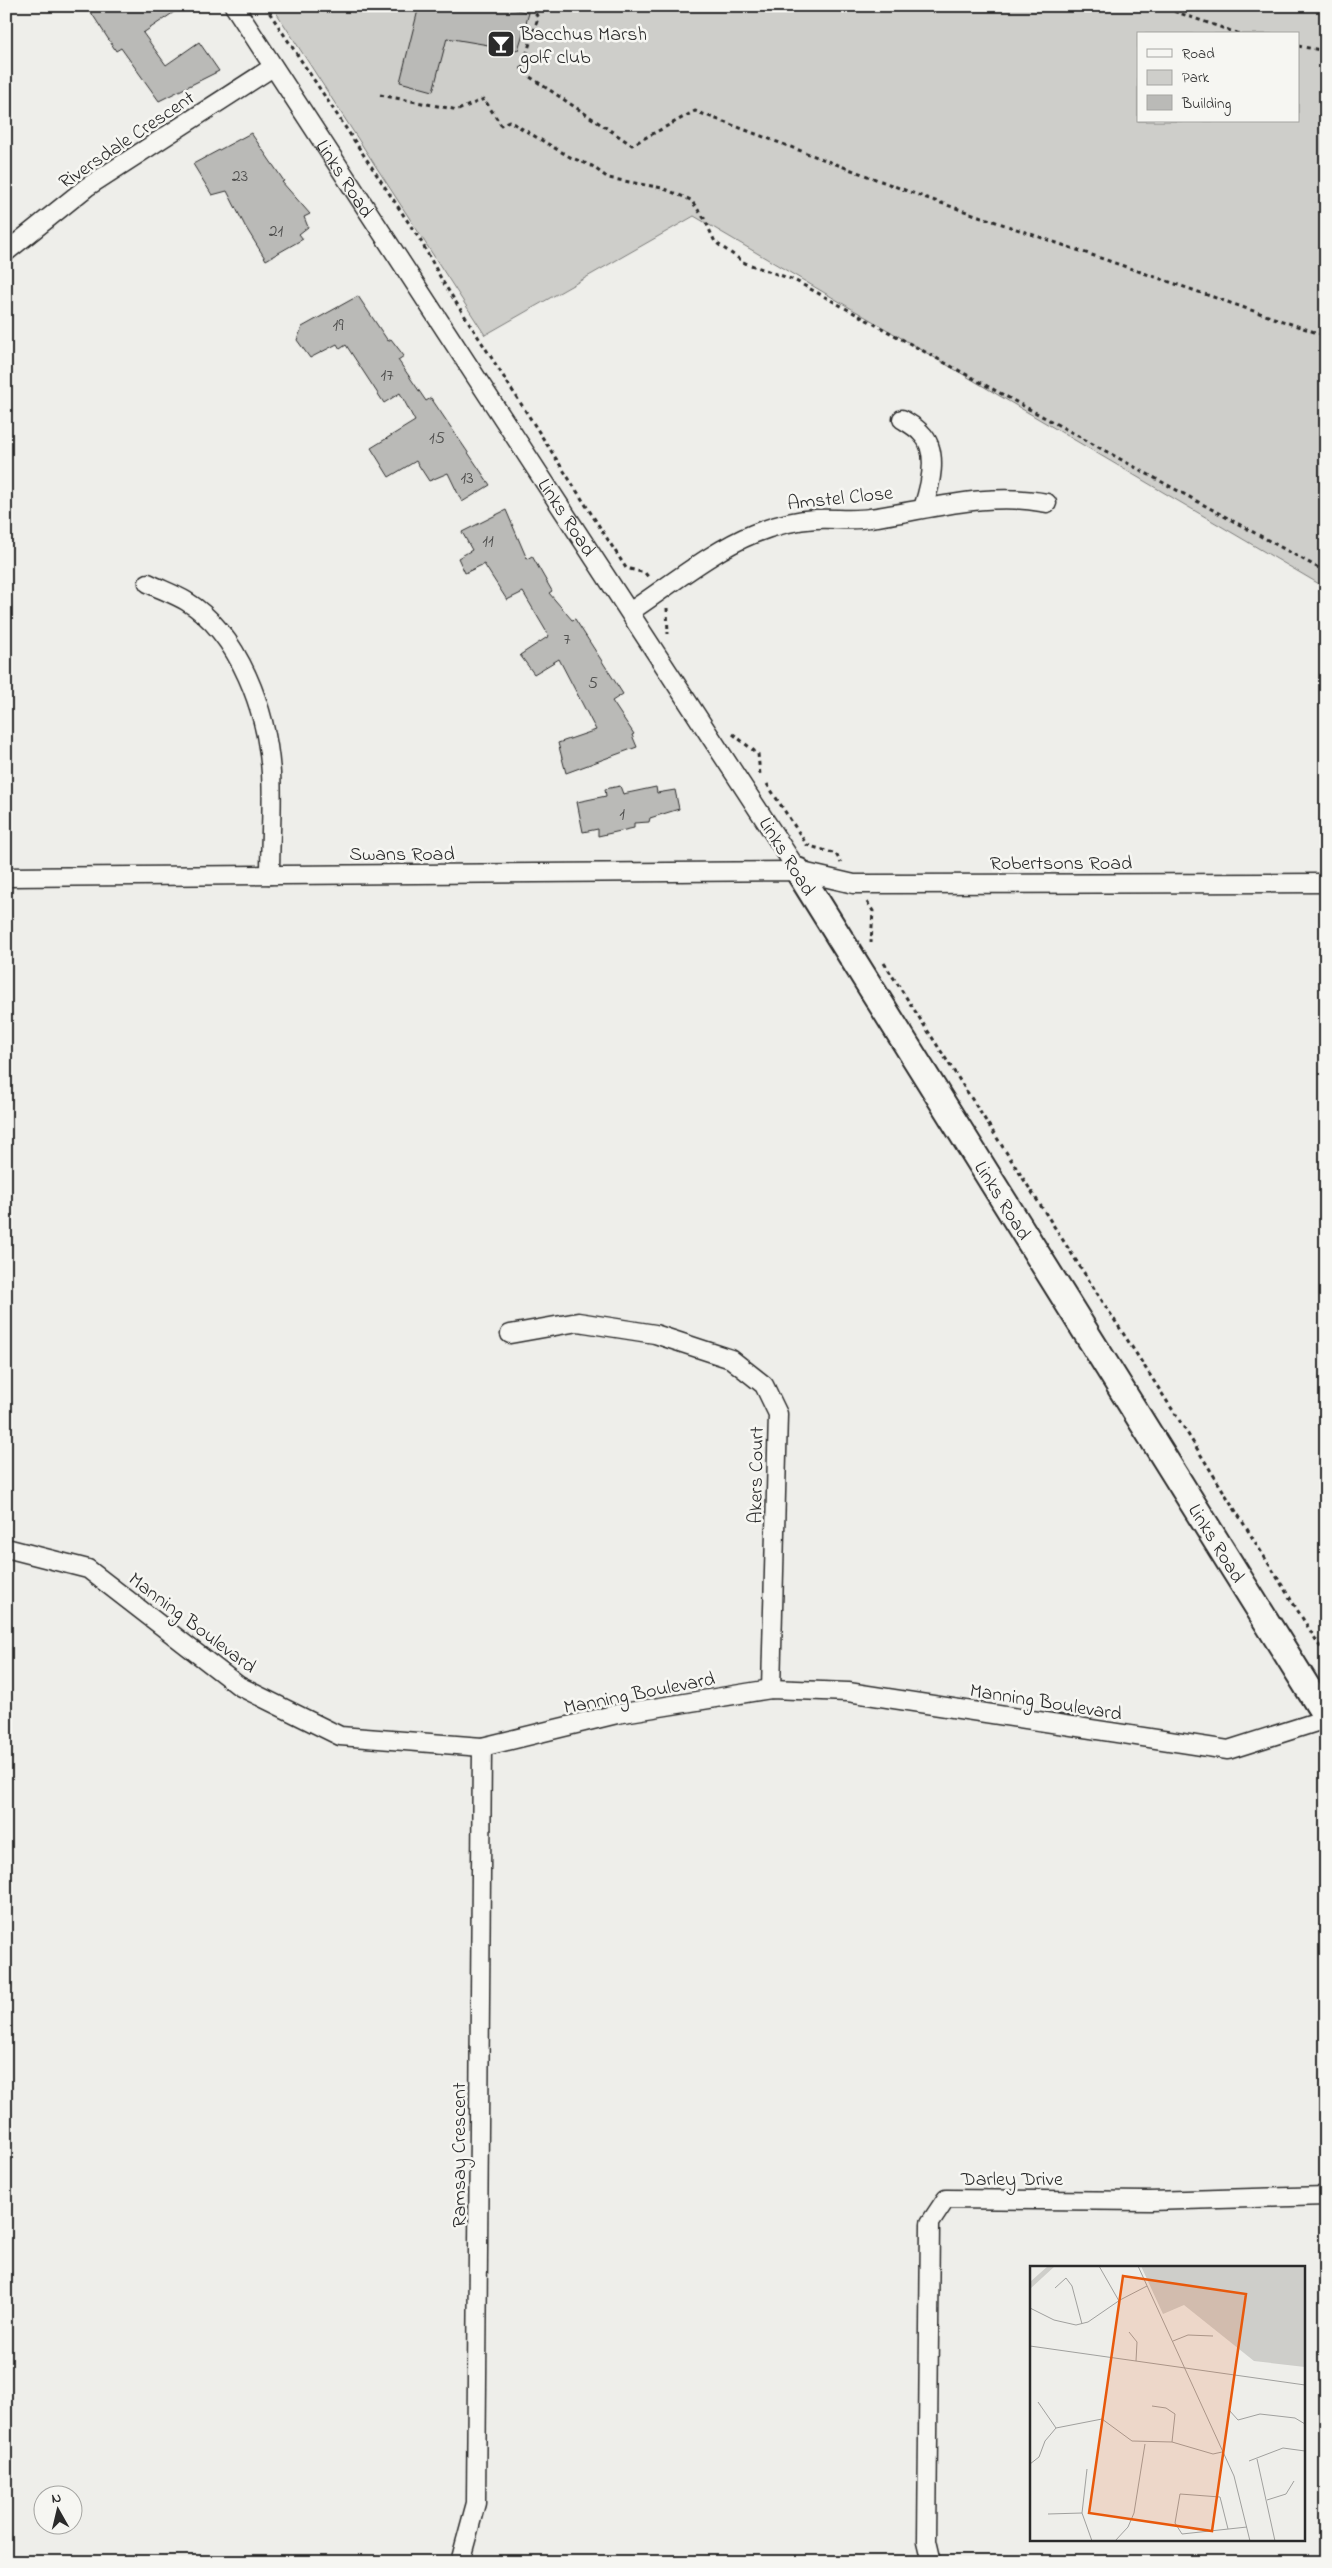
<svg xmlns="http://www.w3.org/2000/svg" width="1332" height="2568" font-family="'Indie Flower',sans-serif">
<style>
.green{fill:#cececa;stroke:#7c7c7a;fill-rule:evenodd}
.building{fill:#babab7;stroke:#2b2b2b}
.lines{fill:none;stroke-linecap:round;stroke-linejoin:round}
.street-casing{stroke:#2b2b2b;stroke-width:21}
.secondary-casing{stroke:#2b2b2b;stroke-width:29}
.path{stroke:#2b2b2b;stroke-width:3;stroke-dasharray:4 4;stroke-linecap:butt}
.street{stroke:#f6f6f2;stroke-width:18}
.secondary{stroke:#f6f6f2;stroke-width:25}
.labels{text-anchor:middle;stroke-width:5;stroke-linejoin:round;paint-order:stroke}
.number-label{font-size:18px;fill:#4f4f4e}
.poi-label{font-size:20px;fill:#2b2b2b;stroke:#f6f6f2;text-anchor:start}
.street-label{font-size:20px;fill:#2b2b2b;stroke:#f6f6f2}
.inset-road{fill:none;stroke:#a0a09e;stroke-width:1}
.view{fill:#e8590c;fill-opacity:0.15;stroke:#e8590c;stroke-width:2.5}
.inset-edge{fill:none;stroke:#2b2b2b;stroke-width:2.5}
</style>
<rect width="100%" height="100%" fill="#eeeeea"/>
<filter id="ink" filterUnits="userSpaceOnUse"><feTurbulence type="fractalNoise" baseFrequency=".02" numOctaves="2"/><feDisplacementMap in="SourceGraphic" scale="10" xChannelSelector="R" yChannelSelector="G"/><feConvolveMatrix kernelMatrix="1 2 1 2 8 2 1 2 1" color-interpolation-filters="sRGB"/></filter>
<g filter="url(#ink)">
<path class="green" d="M272 6H1326V588L694 216 485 335ZM1138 34H1298V121H1138Z"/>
<path class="building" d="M87 6H183L143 33 166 65 199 42 219 71 159 101 121 48 116 51Z
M419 6H501L529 13 518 50 447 38 433 91 400 82Z
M251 133 284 181 282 182 310 214 304 217 308 227 299 234 303 239 266 260 245 226 227 191 212 195 193 164Z
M358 296 388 341 391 339 404 356 398 360 426 401 431 398 490 485 462 502 448 473 429 481 416 461 389 477 371 448 415 421 400 393 384 403 346 345 340 349 337 344 310 358 297 340 302 327Z
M506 510 527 559 532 556 552 591 549 593 572 620 575 619 623 694 612 701 634 734 632 735 637 747 566 773 558 743 596 730 559 659 534 674 520 655 549 636 523 592 507 600 484 564 465 573 458 558 472 550 462 532Z
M620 786 623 794 656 787 657 793 675 790 679 809 650 818 649 822 634 823V828L598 836V829L583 832 577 802 606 796 605 789Z"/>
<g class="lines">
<defs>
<g id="street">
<path id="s1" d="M234 6C420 296 612 581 798 871"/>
<path d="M6 252 87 187 273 67"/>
<path d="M902 419C908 423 916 427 921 433 940 451 930 487 923 508"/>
<path d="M148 583C160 589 174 594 186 601 240 634 267 712 271 773 273 806 270 841 270 875"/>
<path d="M631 611C667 587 715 549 753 534 773 526 795 520 816 519 834 518 852 521 870 518 929 510 986 491 1047 503"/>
<path d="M6 877 798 871 854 884 1326 883"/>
<path d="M510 1334 578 1322 655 1334 731 1359 764 1385 778 1414 771 1689"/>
<path d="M6 1548 88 1569 239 1686 340 1736 482 1747 617 1714 771 1689 848 1692 1228 1750 1326 1719"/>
<path d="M460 2562 476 2503 482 1747"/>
<path d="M932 2562 927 2541 930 2223 946 2199 1150 2201 1326 2196"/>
</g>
<g id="secondary">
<path id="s2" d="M798 871 1326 1717"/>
</g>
</defs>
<use href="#street" class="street-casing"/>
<use href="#secondary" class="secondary-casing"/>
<path class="path" d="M265 6 422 243 443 282 626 568 645 573 649 578
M532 6 538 18 521 71 632 145 695 111 918 195 1326 336
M1159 6 1240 34
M1298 46 1326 51
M380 95 458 110 484 99 501 125 509 121 570 157 592 166 608 178 662 188 691 200 704 218 715 242 745 263 794 280 1326 572
M667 608 668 634
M733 734 758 754 760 775
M767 784 807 845 836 854 841 863
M867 902 873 911 871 943
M884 963 1181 1423 1326 1656"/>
<use href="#street" class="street"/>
<use href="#secondary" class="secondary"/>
</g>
</g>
<defs>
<symbol id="bar-square" viewBox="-11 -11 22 22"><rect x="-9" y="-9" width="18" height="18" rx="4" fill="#2b2b2b" stroke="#f6f6f2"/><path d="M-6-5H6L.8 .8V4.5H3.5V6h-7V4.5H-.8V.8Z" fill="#fff"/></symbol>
</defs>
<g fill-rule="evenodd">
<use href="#bar-square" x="485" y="28" width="32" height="32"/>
</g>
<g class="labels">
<g class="number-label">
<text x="240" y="181">23</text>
<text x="276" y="236">21</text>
<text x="338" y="330">19</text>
<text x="387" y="380">17</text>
<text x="437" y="443">15</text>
<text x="467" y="483">13</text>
<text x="488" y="546">11</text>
<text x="567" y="644">7</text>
<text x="593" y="688">5</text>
<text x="622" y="819">1</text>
</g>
<g class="poi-label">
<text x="520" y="40">Bacchus Marsh<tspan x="520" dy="23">golf club</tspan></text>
</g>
<g class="street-label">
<text transform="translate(126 139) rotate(-34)" y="7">Riversdale Crescent</text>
<text dy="7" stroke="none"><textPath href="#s1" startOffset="205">Links Road</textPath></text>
<text transform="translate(840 497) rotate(-6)" y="7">Amstel Close</text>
<text dy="7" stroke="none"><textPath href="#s1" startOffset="610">Links Road</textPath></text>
<text x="402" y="860">Swans Road</text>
<text transform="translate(788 856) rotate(58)" y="7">Links Road</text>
<text x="1061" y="869">Robertsons Road</text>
<text dy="7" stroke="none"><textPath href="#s2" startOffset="388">Links Road</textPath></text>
<text transform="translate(755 1475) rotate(-89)" y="7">Akers Court</text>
<text dy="7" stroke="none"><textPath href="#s2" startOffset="792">Links Road</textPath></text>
<text transform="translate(193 1622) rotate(37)" y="7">Manning Boulevard</text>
<text transform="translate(639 1692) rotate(-11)" y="7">Manning Boulevard</text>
<text transform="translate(1046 1701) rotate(9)" y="7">Manning Boulevard</text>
<text transform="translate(458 2155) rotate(-90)" y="7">Ramsay Crescent</text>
<text x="1012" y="2185">Darley Drive</text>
</g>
</g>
<g transform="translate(1030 2266)">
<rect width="275" height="275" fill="#eeeeea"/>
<path d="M18 0H25L0 23V16ZM111 0H275V101L224 95 154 39 133 48Z" fill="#cececa"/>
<path class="inset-road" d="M69 0 89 35M108 0 204 210 220 275M25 22 36 12 42 20 52 58M0 42 24 54 46 59 58 56 90 34 117 20M99 66 107 76 106 95M143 75 158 69 183 70M0 80 275 119M8 136 26 162M122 140 136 142 145 148 142 176M199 144 208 154 230 148 265 152 275 158M227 193 245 275M219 195 253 182 275 185M0 198 9 191 15 175 26 162 72 153 102 175 142 176 183 188 192 186M57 203 52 247 62 275M237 234 256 228 264 215M18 248 52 247M198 263 190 231 150 228 145 257 152 268 217 261M85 275 98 261 104 247 115 178"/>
<path class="view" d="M93 10 216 28 182 265 59 247Z"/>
<rect width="275" height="275" class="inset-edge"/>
</g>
<rect width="1332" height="2568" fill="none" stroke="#f6f6f2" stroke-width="25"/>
<rect x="12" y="12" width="1307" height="2543" fill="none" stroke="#2b2b2b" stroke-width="2" filter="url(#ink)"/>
<rect x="1137" y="32" width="162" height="90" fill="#f6f6f2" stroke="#a5a5a2"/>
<rect x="1147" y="49" width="25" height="8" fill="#f6f6f2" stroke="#a5a5a2"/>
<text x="1182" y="58" font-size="15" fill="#2b2b2b">Road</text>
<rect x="1147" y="70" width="25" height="15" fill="#cececa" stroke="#a5a5a2"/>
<text x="1182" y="82" font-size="15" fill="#2b2b2b">Park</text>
<rect x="1147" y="95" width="25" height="15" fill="#babab7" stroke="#a5a5a2"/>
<text x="1182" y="108" font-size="15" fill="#2b2b2b">Building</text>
<g transform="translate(58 2510) rotate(352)"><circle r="24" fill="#f6f6f2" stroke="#a5a5a2"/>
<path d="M0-4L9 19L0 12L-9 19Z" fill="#2b2b2b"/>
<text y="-8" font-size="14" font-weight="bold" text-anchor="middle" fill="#2b2b2b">N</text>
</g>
</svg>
